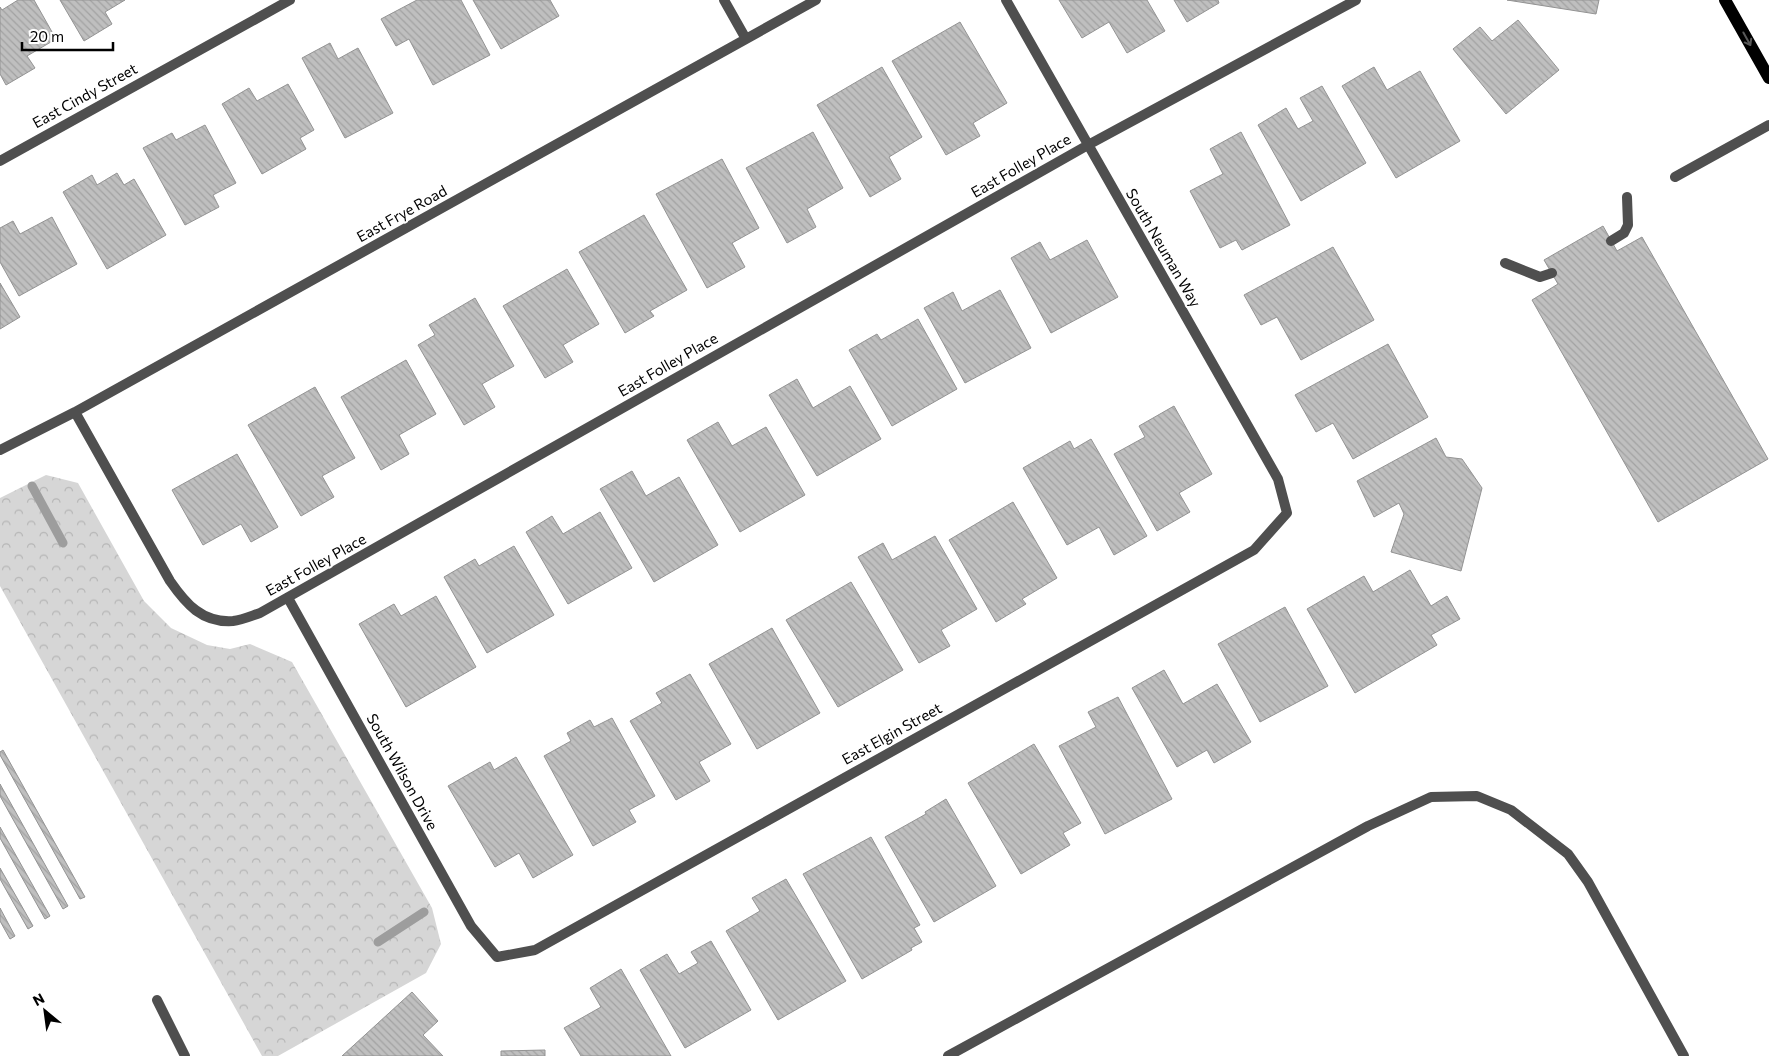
<svg xmlns="http://www.w3.org/2000/svg" width="1769" height="1056" font-family="Commissioner,sans-serif">
<style>
.forest{fill:url(#forest-crowns)}
.lines{fill:none;stroke-linecap:round;stroke-linejoin:round}
.stream{stroke:#9d9d9d;stroke-width:9}
.building{fill:url(#building-back-hatch);stroke:#939393}
.service{stroke:#4f4f4f;stroke-width:10}
.minor{stroke:#4f4f4f;stroke-width:10}
.primary{stroke:#000;stroke-width:12}
.oneway{stroke:#595959}
.labels{text-anchor:middle;stroke-width:4;stroke-linejoin:round;paint-order:stroke}
.street-label{font-size:15px;fill:#000;stroke:#fff}
</style>
<defs>
<pattern id="forest-crowns" width="20" height="18" patternUnits="userSpaceOnUse" patternTransform="scale(1.25)"><rect width="20" height="18" fill="#d6d6d6"/><path d="M2 6a3 3 0 1 1 6 0M12 15a3 3 0 1 1 6 0" fill="none" stroke="#b6b6b6"/></pattern>
<pattern id="building-back-hatch" width="6" height="6" patternUnits="userSpaceOnUse" patternTransform="scale(1.25)"><rect width="6" height="6" fill="#bfbfbf"/><path d="M-1 5l2 2M0 0l6 6M5-1l2 2" fill="none" stroke="#a2a2a2"/></pattern>
</defs>
<rect width="100%" height="100%" fill="#fff"/>
<path class="forest" d="M46 475 78 483 144 601 171 628 207 645 230 649 250 644 292 662 432 908 441 944 426 973 278 1056H262L0 586V498Z"/>
<g class="lines">
<path class="stream" d="M32 486 63 543
M378 942 424 912"/>
</g>
<path class="building" d="M18 0H34L56 39 27 56 35 68 6 85 0 74V7L2 10Z
M60 0H125L105 12 112 24 84 41Z
M417 0H461L490 55 433 85 409 39 396 46 381 19Z
M473 0H550L559 16 501 49Z
M1059 0H1147L1165 31 1127 53 1109 22 1082 38Z
M1174 0H1218L1219 3 1187 22Z
M1507 0H1599L1596 14Z
M1518 20 1559 70 1506 114 1453 49 1480 27 1492 41Z
M960 22 1007 103 973 123 980 136 946 155 892 61Z
M330 43 338 59 358 48 393 113 345 138 302 58Z
M882 67 922 137 889 157 901 179 870 197 817 105Z
M1374 67 1387 90 1420 71 1460 141 1396 178 1342 86Z
M288 84 314 130 300 138 306 149 262 174 222 104 249 88 257 101Z
M1322 86 1366 163 1301 201 1258 125 1286 108 1298 129 1313 121 1300 98Z
M205 125 236 183 213 195 219 207 185 225 143 148 172 133 176 140Z
M813 132 843 188 807 209 816 227 787 243 746 168Z
M1241 132 1290 225 1242 250 1236 240 1220 248 1190 191 1223 174 1210 149Z
M722 159 759 228 732 243 745 267 707 288 656 194Z
M117 173 124 185 134 179 166 235 107 269 63 192 92 175 97 185Z
M644 215 687 290 650 311 654 316 625 333 579 252Z
M52 217 77 264 19 296 0 262V228L13 221 20 234Z
M1603 226 1617 251 1642 237 1768 459 1658 522 1532 300 1558 284 1544 260Z
M1087 240 1118 297 1051 333 1011 258 1040 242 1050 260Z
M1333 247 1374 320 1301 360 1277 317 1261 325 1244 295Z
M567 269 599 324 563 345 573 362 545 378 503 306Z
M0 283 20 317 0 329Z
M1000 290 1031 348 965 383 924 308 953 292 962 311Z
M475 298 514 366 482 384 495 407 464 425 418 345 435 335 429 325Z
M918 319 957 389 892 426 849 350 877 334 881 340Z
M1388 344 1428 417 1353 459 1333 423 1316 432 1295 395Z
M406 360 436 414 399 435 409 454 381 470 341 397Z
M797 379 813 408 850 386 881 439 817 476 769 395Z
M315 387 355 458 322 476 334 497 301 516 248 425Z
M1174 406 1212 474 1179 493 1190 512 1157 531 1114 454 1145 437 1139 426Z
M718 422 732 446 766 427 805 495 740 532 687 440Z
M1436 438 1446 457 1462 459 1482 488 1461 571 1391 552 1404 514 1399 503 1374 517 1357 481Z
M1091 439 1147 536 1114 555 1099 527 1067 545 1023 468 1070 441 1074 449Z
M237 454 278 527 251 542 241 524 203 545 172 490Z
M632 471 646 496 679 477 718 545 654 582 600 489Z
M1013 502 1057 578 1022 599 1026 604 996 622 949 540Z
M600 512 632 568 568 604 526 532 552 516 563 534Z
M935 536 977 609 941 630 950 646 919 663 858 557 883 543 892 560Z
M514 546 554 615 487 653 444 577 475 559 479 566Z
M1410 570 1431 606 1447 596 1460 619 1431 635 1437 645 1355 693 1307 609 1364 576 1373 592Z
M851 582 903 670 838 707 786 620Z
M436 596 476 667 406 707 359 624 394 604 401 616Z
M1285 607 1328 686 1260 722 1218 644Z
M772 628 820 713 757 749 709 664Z
M1164 670 1183 704 1217 684 1251 742 1214 763 1207 750 1177 767 1132 688Z
M690 674 731 744 699 762 710 781 676 800 630 721 662 703 656 693Z
M1118 697 1172 799 1105 834 1059 746 1096 727 1088 712Z
M612 718 655 796 629 810 636 822 593 846 544 756 571 741 567 733 590 720 594 727Z
M1034 744 1081 823 1063 833 1070 845 1021 874 968 783Z
M3 750 85 897 80 899 0 755V752Z
M516 757 573 855 533 878 519 853 495 867 448 786 490 762 494 770Z
M0 784 68 906 63 909 0 796Z
M946 799 996 886 934 922 885 837 926 814 925 812Z
M0 827 50 916 45 919 0 838Z
M871 837 920 925 914 928 922 942 911 948 912 950 862 979 803 874Z
M0 868 33 926 28 929 0 879Z
M786 879 846 981 778 1020 726 931 760 911 752 898Z
M0 908 15 936 10 939 0 921Z
M711 941 751 1010 685 1048 640 970 667 954 679 974 698 963 691 952Z
M621 969 671 1056H581L564 1028 601 1007 590 988Z
M412 992 438 1021 423 1035 443 1056H342Z
M545 1050V1056H501V1051Z"/>
<g class="lines">
<path class="service" d="M1675 177 1769 125
M1611 241 1624 233 1628 225 1627 197
M1505 263 1540 277 1552 273
M157 1000 185 1056"/>
<path class="minor" d="M724 0 746 39
M0 161 290 0
M75 412 170 581C186 604 202 623 233 621 242 620 251 616 260 613L1088 145 1356 0
M0 450 75 412 816 0
M288 598 471 926 497 957 535 950 1254 550 1287 513 1278 479 1006 0
M948 1056 1368 826 1431 797 1477 796 1511 810 1568 854 1588 882 1684 1056"/>
<path class="primary" d="M1725 0 1769 78"/>
</g>
<defs><path id="oneway-shaft" d="M-6 0H5M1.5-3L5.5 0L1.5 3" fill="none" stroke-width="1.6" stroke-linecap="round" stroke-linejoin="round" transform="scale(1.25)"/></defs>
<use class="oneway" href="#oneway-shaft" transform="translate(1747 39) rotate(61)"/>
<g class="labels">
<g class="street-label">
<text transform="translate(85 96) rotate(-29)" y="5">East Cindy Street</text>
<text transform="translate(1021 166) rotate(-30)" y="5">East Folley Place</text>
<text transform="translate(402 214) rotate(-29)" y="5">East Frye Road</text>
<text transform="translate(1163 248) rotate(60)" y="5">South Neuman Way</text>
<text transform="translate(668 365) rotate(-30)" y="5">East Folley Place</text>
<text transform="translate(316 565) rotate(-29)" y="5">East Folley Place</text>
<text transform="translate(892 734) rotate(-29)" y="5">East Elgin Street</text>
<text transform="translate(402 772) rotate(61)" y="5">South Wilson Drive</text>
</g>
</g>
<g transform="translate(45 1011) rotate(331)" stroke="#ffffff" stroke-width="4" paint-order="stroke">
<path d="M0-4L9 19L0 12L-9 19Z" fill="#000000"/>
<text y="-8" font-size="14" font-weight="bold" text-anchor="middle" fill="#000000">N</text>
</g>
<path d="M22 42v8h91v-8" fill="none" stroke="#000000" stroke-width="2.5"/>
<text x="30" y="42" font-size="15" fill="#000000" stroke="#ffffff" stroke-width="4" paint-order="stroke">20 m</text>
</svg>
